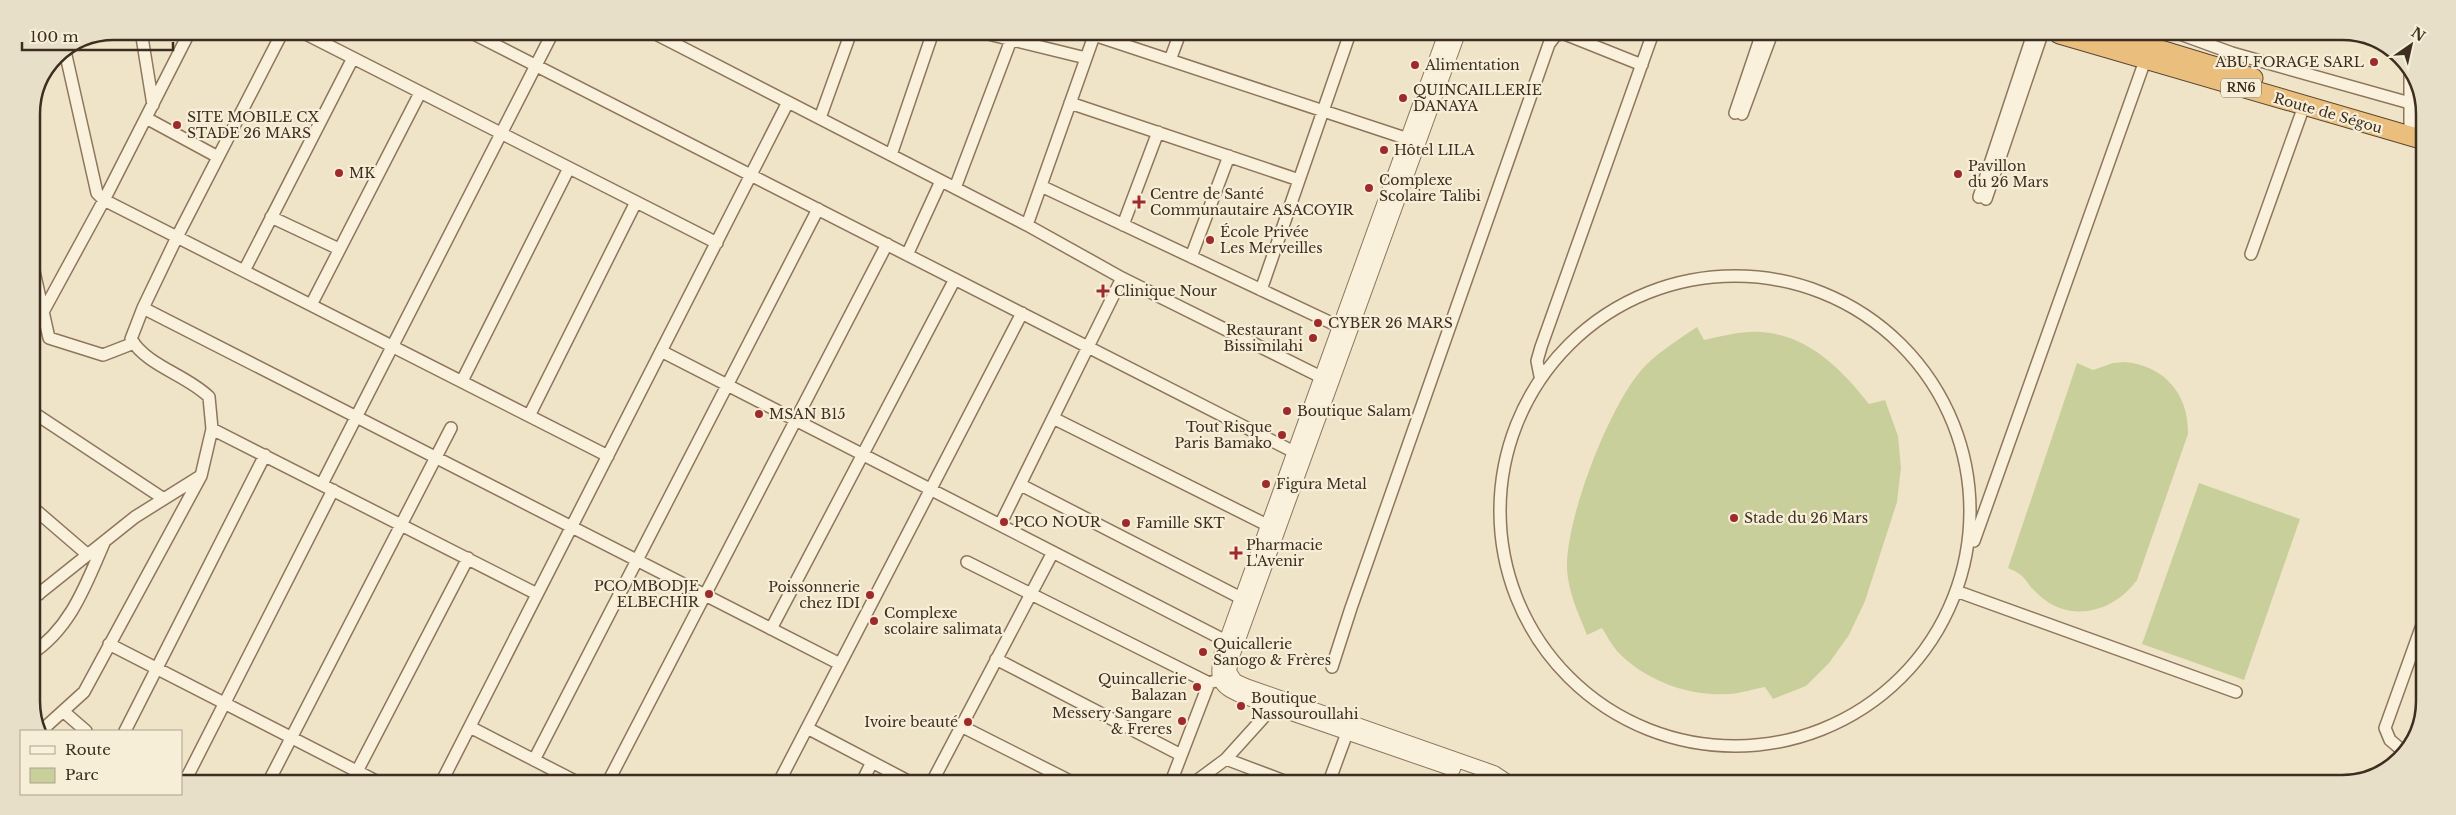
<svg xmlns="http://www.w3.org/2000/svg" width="2456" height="815" font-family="'Libre Baskerville',serif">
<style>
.green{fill:#c9cf9b}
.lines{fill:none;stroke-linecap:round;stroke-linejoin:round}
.minor-casing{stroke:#8d765c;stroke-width:14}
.tertiary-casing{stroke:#8d765c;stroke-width:16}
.trunk-casing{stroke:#5b4430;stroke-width:21}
.minor{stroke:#faf1dc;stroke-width:11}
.tertiary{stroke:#faf1dc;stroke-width:14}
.trunk{stroke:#eabe7c;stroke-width:19}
.poi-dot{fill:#9e2a2b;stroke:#f7eed8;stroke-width:2}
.labels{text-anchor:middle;stroke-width:4.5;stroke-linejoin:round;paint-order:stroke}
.shield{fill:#f7eed8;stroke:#756857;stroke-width:1}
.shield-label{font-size:12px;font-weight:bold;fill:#3d2e20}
.poi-label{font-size:14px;fill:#3d2e20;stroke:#f7eed8;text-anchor:start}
.street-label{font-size:14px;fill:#3d2e20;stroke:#f7eed8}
.rim{fill:none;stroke:#3d2e20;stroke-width:2.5}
</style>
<rect width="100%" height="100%" fill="#f0e4c8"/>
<path class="green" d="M1697 327 1704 340C1723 336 1742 331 1761 332 1809 335 1842 370 1869 404L1885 400 1898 436 1901 468 1897 502 1865 601 1849 635 1829 663 1806 686 1773 699 1765 687C1754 689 1742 693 1730 694 1690 697 1645 681 1617 651 1611 644 1607 636 1602 628L1587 635C1579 615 1568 592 1567 569 1565 520 1610 402 1645 366 1660 351 1679 339 1697 327Z
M2124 362C2164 365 2189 394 2188 434L2137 580C2114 612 2070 624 2039 595 2023 581 2029 577 2008 568L2077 363 2093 370 2113 363Z
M2199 483 2300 519 2244 680 2142 644Z"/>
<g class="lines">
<defs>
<path id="minor" d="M141 31 153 105
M300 31 717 243
M470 32 1294 452
M652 32 1027 225 1122 278 1321 377
M980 32 1086 58
M2180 34 2232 53 2424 107
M1094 35 1408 139
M65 51 97 193 104 200 608 456
M1170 60 1180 33
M1070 103 1299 180
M1735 113 1762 33
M1742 114 1772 33
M146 118 218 157
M820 118 851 32
M2410 125V71
M891 155 933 32
M1041 186 1340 327
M955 188 1011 40
M1979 197 2033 34
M1986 199 2042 34
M271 217 339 249
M1027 225 1095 33
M1123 225 1158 132
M2251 254 2304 106
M907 255 941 181
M1191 257 1229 156
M31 258 49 338 103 355 134 343
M244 271 353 58
M1500 511a235 235 0 1 1 470 0a235 235 0 1 1-470 0Z
M1261 290 1350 33
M311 305 420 93
M143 308 840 664
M43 312 104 200 190 31
M661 351 1226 641
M1540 376 1537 361 1541 347 1653 33
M462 381 569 168
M31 411 164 499
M529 416 636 202
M1053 418 1267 525
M212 429 537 594
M322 484 553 32
M1021 485 1241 598
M31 506 88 555
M1000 525 1122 278
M1974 541 2147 55
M967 562 1209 683 1228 677
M31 583 39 594
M1956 591 2236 692
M31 600 135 517 199 477
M771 629 955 279
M109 644 376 781
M31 654C71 628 86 584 104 543
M996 659 1181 755
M1332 667 1351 608 1549 44 1555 36 1562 33 1642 65
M63 711 86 731
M961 726 1072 782
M470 727 575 781
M807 728 910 782
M41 731 84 692 201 476 212 429 209 397C187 375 147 366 131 339L143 308 177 237 283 31
M125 731 265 455
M2403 751 2390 740 2385 728 2422 625
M1226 759 1287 782
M534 760 818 209
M185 781 333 490
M269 781 451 428
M352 781 468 558
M442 781 788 102
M608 782 887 244
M779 782 1022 313
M862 782 872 762
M932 782 1053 552
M1171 782 1209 683
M1195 782 1226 759 1273 707
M1329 782 1347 733"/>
<path id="tertiary" d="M1446 33 1221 656C1217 681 1219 686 1242 696L1453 769
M1458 33 1231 659 1229 672 1235 681 1246 686 1494 773 1509 783"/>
<path id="trunk" d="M2059 34 2424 140
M2108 34 2253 78"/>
</defs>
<use href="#minor" class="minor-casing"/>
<use href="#tertiary" class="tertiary-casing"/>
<use href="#trunk" class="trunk-casing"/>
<use href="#minor" class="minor"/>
<use href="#tertiary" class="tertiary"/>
<use href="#trunk" class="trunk"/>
</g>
<g class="poi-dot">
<circle cx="2374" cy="62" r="5"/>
<circle cx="1415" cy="65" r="5"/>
<circle cx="1403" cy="98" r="5"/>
<circle cx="177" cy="125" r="5"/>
<circle cx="1384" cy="150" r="5"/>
<circle cx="339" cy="173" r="5"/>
<circle cx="1958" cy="174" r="5"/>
<circle cx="1369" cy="188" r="5"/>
<path d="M1136.5 194.5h5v5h5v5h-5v5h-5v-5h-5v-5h5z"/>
<circle cx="1210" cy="240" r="5"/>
<path d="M1100.5 283.5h5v5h5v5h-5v5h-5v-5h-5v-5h5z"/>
<circle cx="1318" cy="323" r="5"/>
<circle cx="1313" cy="338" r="5"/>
<circle cx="1287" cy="411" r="5"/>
<circle cx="759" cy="414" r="5"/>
<circle cx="1282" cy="435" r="5"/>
<circle cx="1266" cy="484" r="5"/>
<circle cx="1734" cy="518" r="5"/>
<circle cx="1004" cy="522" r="5"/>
<circle cx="1126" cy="523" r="5"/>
<path d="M1233.5 545.5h5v5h5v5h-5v5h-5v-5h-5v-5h5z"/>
<circle cx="709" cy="594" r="5"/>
<circle cx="870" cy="595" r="5"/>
<circle cx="874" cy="621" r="5"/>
<circle cx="1203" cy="652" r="5"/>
<circle cx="1197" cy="687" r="5"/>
<circle cx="1241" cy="706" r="5"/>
<circle cx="1182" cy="721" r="5"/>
<circle cx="968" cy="722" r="5"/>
</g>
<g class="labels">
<rect class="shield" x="2221" y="78.5" width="40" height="19" rx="4"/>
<g class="shield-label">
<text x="2241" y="92">RN6</text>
</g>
<g class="poi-label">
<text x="2364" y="67" text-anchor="end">ABU FORAGE SARL</text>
<text x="1425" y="70">Alimentation</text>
<text x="1413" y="95">QUINCAILLERIE<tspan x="1413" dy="16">DANAYA</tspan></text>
<text x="187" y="122">SITE MOBILE CX<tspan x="187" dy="16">STADE 26 MARS</tspan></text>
<text x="1394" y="155">Hôtel LILA</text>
<text x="1968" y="171">Pavillon<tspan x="1968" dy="16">du 26 Mars</tspan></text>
<text x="349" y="178">MK</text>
<text x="1379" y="185">Complexe<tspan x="1379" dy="16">Scolaire Talibi</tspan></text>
<text x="1150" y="199">Centre de Santé<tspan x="1150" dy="16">Communautaire ASACOYIR</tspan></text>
<text x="1220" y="237">École Privée<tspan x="1220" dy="16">Les Merveilles</tspan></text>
<text x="1114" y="296">Clinique Nour</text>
<text x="1328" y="328">CYBER 26 MARS</text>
<text x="1303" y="335" text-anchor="end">Restaurant<tspan x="1303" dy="16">Bissimilahi</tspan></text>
<text x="1297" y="416">Boutique Salam</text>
<text x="769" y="419">MSAN B15</text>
<text x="1272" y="432" text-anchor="end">Tout Risque<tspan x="1272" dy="16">Paris Bamako</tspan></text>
<text x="1276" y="489">Figura Metal</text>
<text x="1744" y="523">Stade du 26 Mars</text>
<text x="1014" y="527">PCO NOUR</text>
<text x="1136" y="528">Famille SKT</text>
<text x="1246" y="550">Pharmacie<tspan x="1246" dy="16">L'Avenir</tspan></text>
<text x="699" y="591" text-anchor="end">PCO MBODJE<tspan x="699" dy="16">ELBECHIR</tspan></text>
<text x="860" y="592" text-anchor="end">Poissonnerie<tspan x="860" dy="16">chez IDI</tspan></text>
<text x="884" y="618">Complexe<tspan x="884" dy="16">scolaire salimata</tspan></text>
<text x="1213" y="649">Quicallerie<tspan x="1213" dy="16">Sanogo &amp; Frères</tspan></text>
<text x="1187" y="684" text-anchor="end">Quincallerie<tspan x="1187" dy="16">Balazan</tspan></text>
<text x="1251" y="703">Boutique<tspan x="1251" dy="16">Nassouroullahi</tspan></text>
<text x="1172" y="718" text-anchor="end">Messery Sangare<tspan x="1172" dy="16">&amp; Freres</tspan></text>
<text x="958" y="727" text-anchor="end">Ivoire beauté</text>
</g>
<g class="street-label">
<text transform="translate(2328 113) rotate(16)" y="5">Route de Ségou</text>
</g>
</g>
<path d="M0 0H2456V815H0ZM114 40H2342A74 74 0 0 1 2416 114V701A74 74 0 0 1 2342 775H114A74 74 0 0 1 40 701V114A74 74 0 0 1 114 40Z" fill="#e8dfc9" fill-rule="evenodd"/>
<path class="rim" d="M114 40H2342A74 74 0 0 1 2416 114V701A74 74 0 0 1 2342 775H114A74 74 0 0 1 40 701V114A74 74 0 0 1 114 40Z"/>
<rect x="20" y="730" width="162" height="65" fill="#f7eed8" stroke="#ada18e"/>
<rect x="30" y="746" width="25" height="8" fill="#faf1dc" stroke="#ada18e"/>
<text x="65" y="755" font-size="15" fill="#3d2e20">Route</text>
<rect x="30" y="768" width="25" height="15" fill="#c9cf9b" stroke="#ada18e"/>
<text x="65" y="780" font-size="15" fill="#3d2e20">Parc</text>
<g transform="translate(2411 45) rotate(34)" stroke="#f7eed8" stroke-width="4" paint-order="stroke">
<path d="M0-4L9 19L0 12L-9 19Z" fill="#3d2e20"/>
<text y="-8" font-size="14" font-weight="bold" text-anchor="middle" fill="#3d2e20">N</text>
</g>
<path d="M22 42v8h151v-8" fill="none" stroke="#3d2e20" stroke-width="2.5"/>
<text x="30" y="42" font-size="15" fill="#3d2e20" stroke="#f7eed8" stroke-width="4" paint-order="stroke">100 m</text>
</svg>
